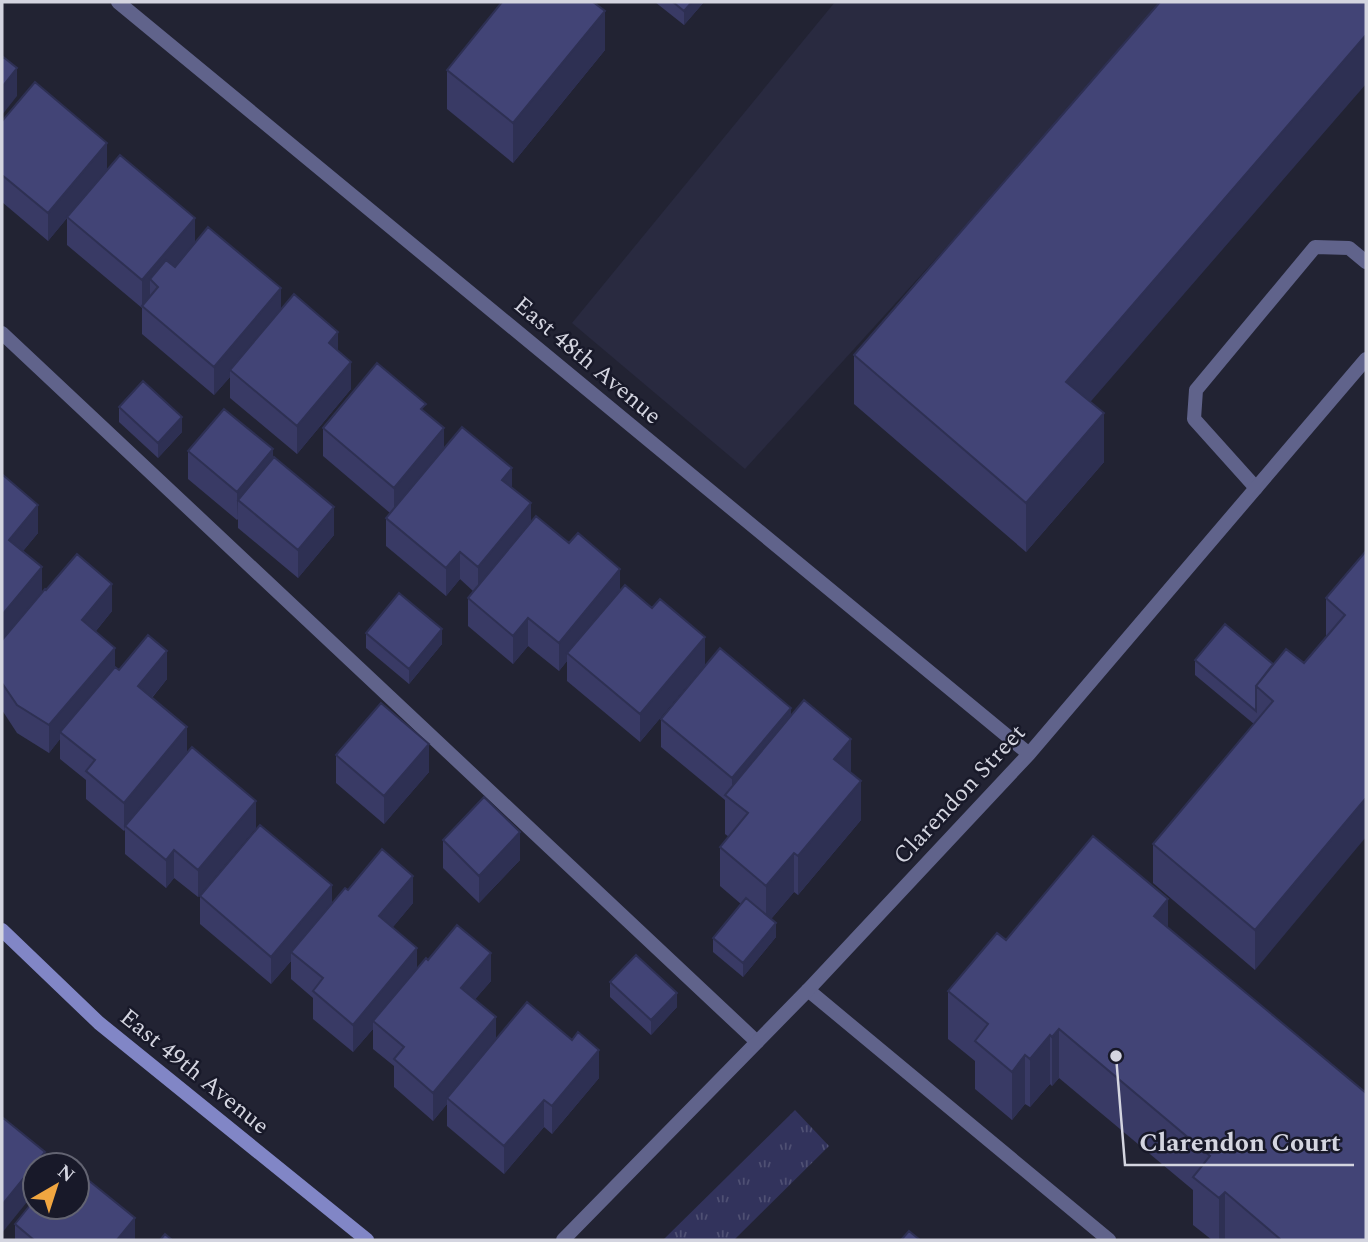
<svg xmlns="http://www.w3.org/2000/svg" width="1368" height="1242" font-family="Spectral,serif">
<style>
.built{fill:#292a40}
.park{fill:url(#park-tufts)}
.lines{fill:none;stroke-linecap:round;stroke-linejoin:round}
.lane{stroke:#60638b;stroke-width:14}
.street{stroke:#60638b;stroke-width:14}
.secondary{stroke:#8186c6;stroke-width:14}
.wall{fill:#393a65}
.shaded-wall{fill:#2e3053}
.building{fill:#424476;stroke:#2e3053;stroke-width:2}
.labels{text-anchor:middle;stroke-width:5;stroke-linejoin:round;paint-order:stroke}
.street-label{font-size:24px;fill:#d4d5e0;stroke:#181929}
.leader{fill:none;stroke:#d4d5e0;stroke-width:2.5}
.callout-dot{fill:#d4d5e0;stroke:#181929;stroke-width:2.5}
.callout-label{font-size:26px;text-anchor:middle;font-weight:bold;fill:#d4d5e0;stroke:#181929;stroke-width:5;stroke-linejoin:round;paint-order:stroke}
</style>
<defs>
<pattern id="park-tufts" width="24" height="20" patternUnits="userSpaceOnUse" patternTransform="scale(1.75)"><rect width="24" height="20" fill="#32335c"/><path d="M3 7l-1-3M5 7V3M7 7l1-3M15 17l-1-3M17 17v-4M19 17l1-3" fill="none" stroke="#4f5073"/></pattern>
</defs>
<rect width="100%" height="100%" fill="#222333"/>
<path class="built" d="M835 2H1169L745 469 572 323Z"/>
<path class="park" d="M795 1110 829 1146 734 1240H663Z"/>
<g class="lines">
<path class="lane" d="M2 333 757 1042
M1256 488 1194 419 1196 390 1315 247 1349 248 1366 262
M808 990 1109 1240"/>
<path class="street" d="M118 2 1029 754
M563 1240 808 990 1029 754 1366 359"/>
<path class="secondary" d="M2 930 99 1023 367 1240"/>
</g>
<path class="wall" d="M655 2H704L684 25Z
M605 50 513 163 447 109V70Z
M2 121 107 170 195 243 338 351 351 389 297 454 230 398V377L214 395 142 334V308L67 245V218L48 241 2 202Z
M854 355 1091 402 1104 462 1026 552 854 404Z
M119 407 182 432 158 458 119 422Z
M323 428 444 448 512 488 531 523 620 590 705 665 640 742 567 681V661L559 671 528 646 513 664 468 626V598L473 591 460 579 446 596 386 546V518L390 513 323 456Z
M188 451 273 459 334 535 298 578 238 528V519L237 520 188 479Z
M2 476 38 533 23 551 42 592 112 611 96 631 115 667 119 670 167 679 152 698 187 752 256 828 198 897 174 878 166 888 125 854V830L124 831 86 799V780L60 759V739L49 753 17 733 2 710Z
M1366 551 1255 970 1153 883V844L1254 724 1195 675V660L1273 664 1304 663 1326 637V598Z
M366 633 442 644 409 684 366 648Z
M791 716 851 773 861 820 798 895 794 892 771 919 776 937 743 977 713 952V938L741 904 720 886V847L729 837 725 834V800L661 747V719Z
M336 755 429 772 384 824 336 783Z
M443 840 520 860 479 903 443 868Z
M348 890 413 903 392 928 417 968 428 960 491 981 475 999 496 1039 599 1078 552 1134 544 1127 504 1174 447 1126V1104L433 1121 394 1087V1066L373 1049V1029L353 1052 313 1019V998L291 979V961L271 984 200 924V896L332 903Z
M1168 927 1366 1240H1212L1193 1225V1190L1059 1078 1052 1086 1050 1084 1030 1107 1025 1104 1012 1120 975 1089V1061L948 1039V991L1006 940Z
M610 982 677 1007 651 1035 610 997Z
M15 1224 135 1240H15Z"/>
<path class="shaded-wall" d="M692 2H704L684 25V11Z
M605 11V50L513 163V123Z
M1366 35V84L1066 430V382Z
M17 68V96L2 115V87Z
M107 143V170L48 241V213Z
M195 218V246L158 287 150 279V298L142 308V280Z
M281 288V316L230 370V377L214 395V367Z
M338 332V360L329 343Z
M351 362V389L297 454V426Z
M1104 413V462L1026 552V503Z
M182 417V432L158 458V443Z
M444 428V456L394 516V488Z
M273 449V477L238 500 237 520V492Z
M512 468V496L502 480Z
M531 503V531L478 595V567Z
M38 505V533L9 568V540Z
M334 507V535L298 578V550Z
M460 552V579L446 596V568Z
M42 567V594L2 643V615Z
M620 569V597L567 653V661L559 671V643Z
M112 584V611L82 648V620Z
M528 618V646L513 664V636Z
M442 629V644L409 684V669Z
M705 637V665L640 742V714Z
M115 648V675L60 732V739L49 753V725Z
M167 651V679L138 714V686Z
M791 708V735L732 800V778Z
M187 727V755L125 826 124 831V803Z
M851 739V778L834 759Z
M429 744V772L384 824V796Z
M861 781V820L798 895V856Z
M1366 798V837L1255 970V930Z
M256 801V828L198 897V870Z
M520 832V860L479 903V876Z
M174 850V878L166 888V860Z
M794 853V892L766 925V886Z
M413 876V903L379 944V916Z
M332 885V913L291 952V961L271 984V957Z
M1168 899V948L1154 916Z
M776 923V937L743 977V963Z
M417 948V976L373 1021V1029L353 1052V1025Z
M491 953V981L461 1016V988Z
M677 993V1007L651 1035V1020Z
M496 1017V1045L447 1098V1104L433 1121V1093Z
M1059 1029V1078L1052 1086V1037Z
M1050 1035V1084L1030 1107V1059Z
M599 1050V1078L552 1134V1106Z
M1025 1055V1104L1012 1120V1072Z
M544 1100V1127L504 1174V1146Z
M45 1152V1165H35V1192L2 1233V1205Z
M1225 1192V1240H1219V1198Z
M135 1218V1240H117Z"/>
<path class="building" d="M502 2H593L605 11 513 123 447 70Z
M673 2H692L684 11Z
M1160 2H1366V35L1066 382 1104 413 1026 503 854 355Z
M2 56 17 68 2 87Z
M35 82 107 143 48 213 2 175V121Z
M120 155 195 218 142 280 67 217Z
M208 227 281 288 214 367 142 306 158 287 150 279 166 260 175 267Z
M294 294 338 332 329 343 351 362 297 426 230 370Z
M377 363 426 404 421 409 444 428 394 488 323 428Z
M143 381 182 417 158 443 119 407Z
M224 409 273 449 237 492 188 451Z
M462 427 512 468 502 480 531 503 478 567 460 552 446 568 386 518Z
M274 457 334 507 298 550 238 500Z
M3 475 38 505 9 540 42 567 2 615V476Z
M536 516 569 543 578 533 620 569 559 643 528 618 513 636 468 598Z
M1366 551V798L1255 930 1153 844 1273 701 1256 686 1286 649 1304 663 1345 615 1326 598Z
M77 554 112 584 82 620 115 648 49 725 17 705 2 683V640L45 589 46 590Z
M625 585 652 608 660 599 705 637 640 714 567 653Z
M399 593 442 629 409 669 366 633Z
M1225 624 1273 664 1256 686V711L1195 660Z
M148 635 167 651 138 686 187 727 124 803 86 771 95 760 60 732 115 667 119 670Z
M720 648 791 708 732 778 661 719Z
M804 700 851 739 834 759 861 781 798 856 794 853 766 886 720 847 748 813 725 795Z
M381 703 429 744 384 796 336 755Z
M192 747 256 801 198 870 174 850 166 860 125 826Z
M484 797 520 832 479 876 443 840Z
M260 825 332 885 271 957 200 896Z
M1093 836 1168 899 1154 916 1366 1093V1240H1280V1239L1225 1192 1219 1198 1193 1177 1210 1156 1059 1029 1052 1037 1050 1035 1030 1059 1025 1055 1012 1072 975 1041 988 1024 948 991 997 933 1006 940Z
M382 849 413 876 379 916 417 948 353 1025 313 991 323 978 291 952 345 888 348 890Z
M746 898 776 923 743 963 713 938Z
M457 925 491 953 461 988 496 1017 433 1093 394 1059 404 1047 373 1021 426 958 428 960Z
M636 955 677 993 651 1020 610 982Z
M527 1002 572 1040 578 1032 599 1050 552 1106 544 1100 504 1146 447 1098Z
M2 1117 45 1152 2 1205Z
M77 1171 135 1218 117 1240H34L15 1224 35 1199V1207H77Z
M909 1231 920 1240H901Z
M165 1234 172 1240H160Z"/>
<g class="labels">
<g class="street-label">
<text transform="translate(588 360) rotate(40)" y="8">East 48th Avenue</text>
<text transform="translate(959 794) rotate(-47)" y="8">Clarendon Street</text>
<text transform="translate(195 1071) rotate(39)" y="8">East 49th Avenue</text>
</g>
</g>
<path class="leader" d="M1116 1056L1125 1165H1354"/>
<circle class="callout-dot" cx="1116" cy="1056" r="7"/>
<g class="callout-label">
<text x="1240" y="1151">Clarendon Court</text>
</g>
<rect width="1368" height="1242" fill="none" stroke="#d4d5e0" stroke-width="7"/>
<g transform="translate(56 1186) rotate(39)"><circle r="33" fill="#181929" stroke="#636472" stroke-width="2"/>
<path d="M0-5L12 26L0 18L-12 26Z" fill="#f1a640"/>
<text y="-10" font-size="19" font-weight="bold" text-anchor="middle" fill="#d4d5e0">N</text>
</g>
</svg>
